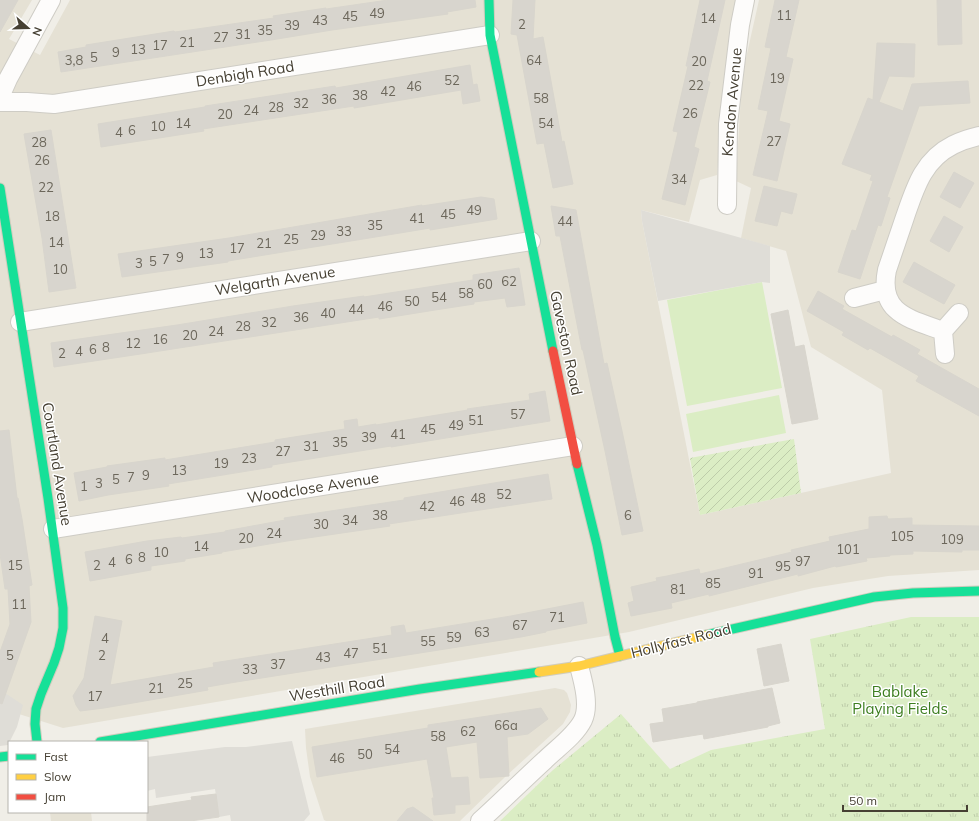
<svg xmlns="http://www.w3.org/2000/svg" width="979" height="821" font-family="Mulish,sans-serif">
<style>
.residential{fill:#e5e1d4}
.grass{fill:#dbedc4}
.park{fill:url(#park-tufts)}
.garden{fill:url(#garden-furrows)}
.parking{fill:#dfddd7}
.building{fill:#d8d5ce;stroke:#d8d5cd}
.lines{fill:none;stroke-linecap:round;stroke-linejoin:round}
.street-casing{stroke:#ceccc5;stroke-width:20}
.fast-casing{stroke:#d0ccbd;stroke-width:11}
.slow-casing{stroke:#d0ccbd;stroke-width:11}
.jam-casing{stroke:#d0ccbd;stroke-width:11}
.street{stroke:#fdfcfb;stroke-width:18}
.fast{stroke:#16e098;stroke-width:9}
.slow{stroke:#ffcf43;stroke-width:9}
.jam{stroke:#f24e42;stroke-width:9}
.labels{text-anchor:middle;stroke-width:3;stroke-linejoin:round;paint-order:stroke}
.number-label{font-size:13px;fill:#6c675b}
.street-label{font-size:15px;fill:#464033;stroke:#fff}
.park-label{font-size:15px;fill:#3d7e20;stroke:#fff}
</style>
<defs>
<pattern id="park-tufts" width="24" height="20" patternUnits="userSpaceOnUse"><rect width="24" height="20" fill="#dbedc4"/><path d="M3 7l-1-3M5 7V3M7 7l1-3M15 17l-1-3M17 17v-4M19 17l1-3" fill="none" stroke="#bdcca9"/></pattern>
<pattern id="garden-furrows" width="10" height="10" patternUnits="userSpaceOnUse"><rect width="10" height="10" fill="#dbedc4"/><path d="M-1 1l2-2M0 10L10 0M9 11l2-2" fill="none" stroke="#bdcca9"/></pattern>
</defs>
<rect width="100%" height="100%" fill="#f0eee7"/>
<path class="residential" d="M0 0H32L9 39 40 55 70 0H737L725 73 717 175 700 180 689 222 641 210 642 221 700 515 801 493 891 473 882 390 811 347 786 251 741 238 751 188 736 181 742 76 759 0H979V570L888 576 813 588 629 632 63 728 0 708Z
M555 688 564 690 567 693 571 705 570 712 563 724 504 778 460 821H326L324 820 310 777 306 748 305 729Z
M50 812H91L92 821H51Z"/>
<path class="grass" d="M762 282 782 388 687 406 667 300Z
M779 395 786 433 693 452 686 414Z"/>
<path class="park" d="M911 617H979V821H500L553 770 621 714 670 769 711 750 825 729 810 639Z"/>
<path class="garden" d="M794 439 801 493 700 515 690 458Z"/>
<path class="parking" d="M641 210 770 246V283L762 282 658 301 642 221Z
M5 693 23 705 17 727 8 745 0 746V695Z
M292 741 310 814 304 821H231L230 815 219 817 215 789 156 798 155 789 147 791V757L225 747H246Z"/>
<path class="building" d="M0 0H18L0 32Z
M388 0H475L476 7 447 12 448 14 332 30 271 40 61 72 58 52 86 47V45L174 31 175 32 190 30 274 18 273 16 326 8V9Z
M513 0H535L533 39 543 37 562 142 564 141 573 184 553 188 544 143 537 144 517 35 511 34Z
M700 0H725L707 81 710 82 694 147 699 149 685 205 662 199 678 132 673 131 688 66H686Z
M775 0H799L786 57 793 59 779 121 790 124 777 181 753 175 768 111 758 109 771 48 765 47Z
M937 0H961L962 44 938 45Z
M877 43 915 44 914 77 889 76 879 102 903 111 912 84 968 81 970 103 919 106 887 197 890 198 881 226 878 225 860 279 838 272 852 230 856 231 873 181 870 180 872 175 842 164 868 98 873 100Z
M470 65 473 85 477 84 480 101 463 104 461 90 354 108V106L203 129 204 131 101 147 98 124 205 107V106L335 86 336 88Z
M51 130 76 288 49 292 42 238 24 134Z
M954 172 974 183 960 208 940 197Z
M764 186 797 194 792 214 781 211 777 226 755 221Z
M481 197 494 199 497 219 430 230V228L400 233 228 261V262L122 277 118 254 229 238 422 205V206Z
M551 206 576 210 604 364 607 363 622 431 626 450 643 531 622 535 605 451 583 350H582L560 236H556Z
M944 216 963 227 949 252 930 241Z
M914 262 955 285 944 304 903 282Z
M519 268 525 305 507 307 505 298 474 302V304L435 310 379 319V317L147 353 54 367 51 343 177 325 293 306 364 296V297L473 280V275Z
M818 291 844 306 842 309 892 337 893 335 920 350 917 354 979 389V416L916 381 919 376 870 348 868 350 842 335 844 332 807 311Z
M788 310 795 347 804 345 818 419 792 424 771 314Z
M545 391 550 421 391 447V446L272 465V467L168 484 169 486 108 495 79 501 74 473 107 467V466L165 458V460L275 442V440L345 429 344 421 357 419 358 427 376 424V425L468 410 467 409 530 400 529 394Z
M9 430 17 498H18L22 519 32 585 29 586 31 622 2 704 0 703V652L10 624 8 589H5L0 554V431Z
M548 474 552 499 389 524 390 526 287 541 222 552V553L185 559V561L151 566V570L90 581 85 552 147 541 181 537 182 538 225 532V531L285 520 284 518 404 500V498Z
M887 516 888 519 912 518V525L979 526V550H962V552L913 551V554L890 555V556L866 558 867 561 836 567 835 566 798 576V574L709 596V594L671 603 672 608 631 616 628 603 634 601 631 587 657 581 656 578 667 576 699 569 700 574 792 552 791 550 830 541 829 537 869 529V517Z
M583 602 587 623 546 631V632L521 637 230 683 207 687 208 690 104 708 80 711 76 705 73 696 84 678 95 616 122 621 110 685 214 667 213 663 392 635 391 627 404 625 406 633 511 616Z
M781 644 789 681 764 686 757 649Z
M772 688 780 723 768 726V727L704 739 703 734 653 742 650 724 664 722 662 709 697 703V702Z
M541 708 548 719 528 734 507 737 509 776 480 778 477 742 446 747 451 778 468 777 470 804 455 805V813L434 815 432 798H434L427 759 317 777 312 747 428 728V725Z
M216 794 219 817 190 821H147V807L192 800 191 797Z
M413 807 433 821H397L407 809Z"/>
<g class="lines">
<defs>
<path id="street" d="M0 97 8 79 51 0
M0 102H27L54 104 339 59 490 35
M727 205 728 124 740 25 745 0
M854 298 885 290
M20 322 531 241
M943 331C911 319 878 314 887 270 893 252 899 235 905 217 915 188 923 160 953 145 961 141 970 138 979 136
M945 354 943 331 959 313
M53 529 573 446
M480 821C502 801 523 780 545 760 557 748 575 736 583 720 590 705 583 681 579 666"/>
<path id="fast" d="M489 0 490 35 553 351
M0 188 48 498 63 608V628L59 648 54 663 41 694 36 709 35 724 37 742
M577 464 597 545 615 637 620 656
M706 635 874 597 913 593 979 591
M100 742 420 689 539 672
M0 757 9 756"/>
<path id="slow" d="M539 672 579 666 706 635"/>
<path id="jam" d="M553 351 577 464"/>
</defs>
<use href="#street" class="street-casing"/>
<use href="#fast" class="fast-casing"/>
<use href="#slow" class="slow-casing"/>
<use href="#jam" class="jam-casing"/>
<use href="#street" class="street"/>
<use href="#fast" class="fast"/>
<use href="#slow" class="slow"/>
<use href="#jam" class="jam"/>
</g>
<g class="labels">
<g class="number-label">
<text x="377" y="18">49</text>
<text x="784" y="20">11</text>
<text x="350" y="21">45</text>
<text x="708" y="23">14</text>
<text x="320" y="25">43</text>
<text x="522" y="29">2</text>
<text x="292" y="30">39</text>
<text x="265" y="35">35</text>
<text x="243" y="39">31</text>
<text x="221" y="42">27</text>
<text x="187" y="47">21</text>
<text x="160" y="50">17</text>
<text x="138" y="54">13</text>
<text x="116" y="57">9</text>
<text x="94" y="62">5</text>
<text x="74" y="65">3,8</text>
<text x="534" y="65">64</text>
<text x="699" y="66">20</text>
<text x="777" y="83">19</text>
<text x="452" y="85">52</text>
<text x="696" y="90">22</text>
<text x="414" y="91">46</text>
<text x="388" y="96">42</text>
<text x="360" y="100">38</text>
<text x="541" y="103">58</text>
<text x="329" y="104">36</text>
<text x="301" y="108">32</text>
<text x="276" y="112">28</text>
<text x="251" y="115">24</text>
<text x="690" y="118">26</text>
<text x="225" y="119">20</text>
<text x="183" y="128">14</text>
<text x="546" y="128">54</text>
<text x="158" y="131">10</text>
<text x="132" y="135">6</text>
<text x="119" y="137">4</text>
<text x="774" y="146">27</text>
<text x="39" y="147">28</text>
<text x="42" y="165">26</text>
<text x="679" y="184">34</text>
<text x="46" y="192">22</text>
<text x="474" y="215">49</text>
<text x="448" y="219">45</text>
<text x="52" y="221">18</text>
<text x="417" y="223">41</text>
<text x="565" y="226">44</text>
<text x="375" y="230">35</text>
<text x="344" y="236">33</text>
<text x="318" y="240">29</text>
<text x="291" y="244">25</text>
<text x="56" y="247">14</text>
<text x="264" y="248">21</text>
<text x="237" y="253">17</text>
<text x="206" y="258">13</text>
<text x="180" y="262">9</text>
<text x="166" y="264">7</text>
<text x="153" y="266">5</text>
<text x="139" y="268">3</text>
<text x="60" y="274">10</text>
<text x="509" y="286">62</text>
<text x="485" y="289">60</text>
<text x="466" y="298">58</text>
<text x="439" y="302">54</text>
<text x="412" y="306">50</text>
<text x="385" y="311">46</text>
<text x="356" y="314">44</text>
<text x="328" y="318">40</text>
<text x="301" y="322">36</text>
<text x="269" y="327">32</text>
<text x="243" y="331">28</text>
<text x="216" y="336">24</text>
<text x="190" y="340">20</text>
<text x="160" y="344">16</text>
<text x="133" y="348">12</text>
<text x="106" y="352">8</text>
<text x="93" y="354">6</text>
<text x="79" y="356">4</text>
<text x="62" y="358">2</text>
<text x="518" y="419">57</text>
<text x="476" y="425">51</text>
<text x="456" y="430">49</text>
<text x="428" y="434">45</text>
<text x="398" y="439">41</text>
<text x="369" y="442">39</text>
<text x="340" y="447">35</text>
<text x="311" y="451">31</text>
<text x="283" y="456">27</text>
<text x="249" y="463">23</text>
<text x="221" y="468">19</text>
<text x="179" y="475">13</text>
<text x="146" y="480">9</text>
<text x="131" y="482">7</text>
<text x="116" y="484">5</text>
<text x="99" y="488">3</text>
<text x="84" y="491">1</text>
<text x="504" y="499">52</text>
<text x="478" y="503">48</text>
<text x="457" y="506">46</text>
<text x="427" y="511">42</text>
<text x="380" y="520">38</text>
<text x="628" y="520">6</text>
<text x="350" y="525">34</text>
<text x="321" y="529">30</text>
<text x="274" y="538">24</text>
<text x="902" y="541">105</text>
<text x="246" y="543">20</text>
<text x="952" y="544">109</text>
<text x="201" y="551">14</text>
<text x="848" y="554">101</text>
<text x="161" y="557">10</text>
<text x="142" y="562">8</text>
<text x="129" y="564">6</text>
<text x="803" y="566">97</text>
<text x="112" y="567">4</text>
<text x="15" y="570">15</text>
<text x="97" y="570">2</text>
<text x="783" y="571">95</text>
<text x="756" y="578">91</text>
<text x="713" y="588">85</text>
<text x="678" y="594">81</text>
<text x="19" y="609">11</text>
<text x="557" y="622">71</text>
<text x="520" y="630">67</text>
<text x="482" y="637">63</text>
<text x="454" y="642">59</text>
<text x="105" y="643">4</text>
<text x="428" y="646">55</text>
<text x="380" y="653">51</text>
<text x="351" y="658">47</text>
<text x="10" y="660">5</text>
<text x="102" y="660">2</text>
<text x="323" y="662">43</text>
<text x="278" y="669">37</text>
<text x="250" y="674">33</text>
<text x="185" y="688">25</text>
<text x="156" y="693">21</text>
<text x="95" y="701">17</text>
<text x="506" y="730">66a</text>
<text x="468" y="736">62</text>
<text x="438" y="741">58</text>
<text x="392" y="754">54</text>
<text x="365" y="759">50</text>
<text x="337" y="763">46</text>
</g>
<g class="street-label">
<text transform="translate(245 74) rotate(-9)" y="5">Denbigh Road</text>
<text transform="translate(732 102) rotate(-85)" y="5">Kendon Avenue</text>
<text transform="translate(275 281) rotate(-9)" y="5">Welgarth Avenue</text>
<text transform="translate(566 343) rotate(78)" y="5">Gaveston Road</text>
<text transform="translate(57 464) rotate(81)" y="5">Courtland Avenue</text>
<text transform="translate(313 488) rotate(-9)" y="5">Woodclose Avenue</text>
<text transform="translate(681 641) rotate(-14)" y="5">Hollyfast Road</text>
<text transform="translate(337 689) rotate(-9)" y="5">Westhill Road</text>
</g>
<g class="park-label">
<text x="900" y="697">Bablake<tspan x="900" dy="17">Playing Fields</tspan></text>
</g>
</g>
<rect x="8" y="741" width="140" height="72" fill="#ffffff" stroke="#b5b3ad"/>
<rect x="16" y="754" width="20" height="6" fill="#16e098" stroke="#b5b3ad"/>
<text x="44" y="761" font-size="12" fill="#464033">Fast</text>
<rect x="16" y="774" width="20" height="6" fill="#ffcf43" stroke="#b5b3ad"/>
<text x="44" y="781" font-size="12" fill="#464033">Slow</text>
<rect x="16" y="794" width="20" height="6" fill="#f24e42" stroke="#b5b3ad"/>
<text x="44" y="801" font-size="12" fill="#464033">Jam</text>
<g transform="translate(28 28) rotate(110)" stroke="#ffffff" stroke-width="3" paint-order="stroke">
<path d="M0-3L7 15L0 10L-7 15Z" fill="#464033"/>
<text y="-6" font-size="11" font-weight="bold" text-anchor="middle" fill="#464033">N</text>
</g>
<path d="M843 805v6h124v-6" fill="none" stroke="#464033" stroke-width="2"/>
<text x="849" y="805" font-size="12" fill="#464033" stroke="#ffffff" stroke-width="3" paint-order="stroke">50 m</text>
</svg>
